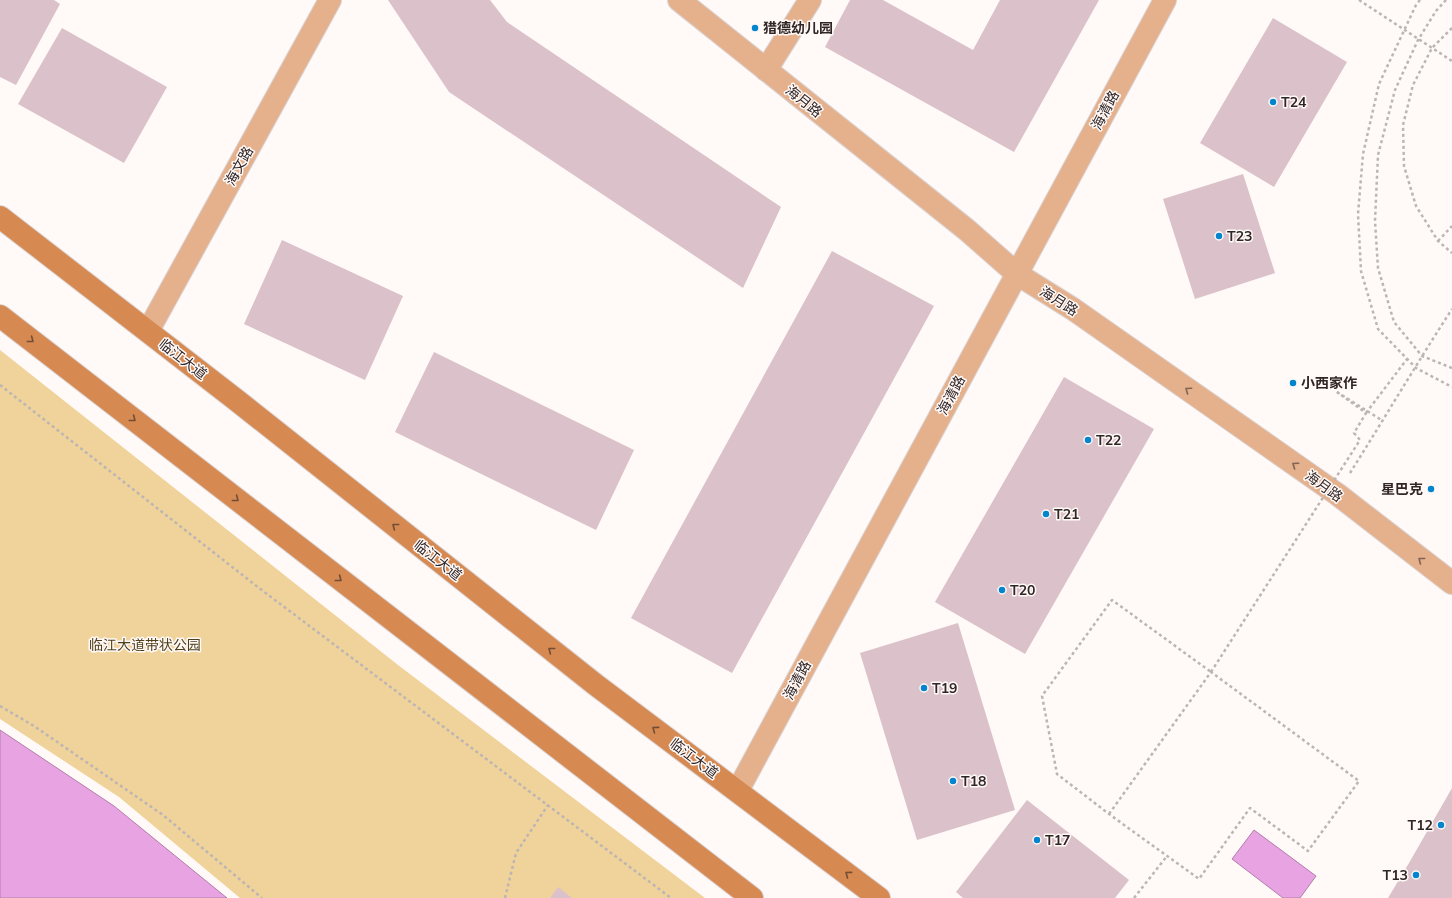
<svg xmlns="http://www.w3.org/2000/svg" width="1452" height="898" font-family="Mulish,'Noto Sans SC',sans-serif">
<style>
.green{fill:#f0d39a}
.water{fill:#e7a3e2;stroke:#b07ea9}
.building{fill:#dbc1c9}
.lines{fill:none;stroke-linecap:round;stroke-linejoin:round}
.minor-casing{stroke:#dad3d2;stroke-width:24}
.tertiary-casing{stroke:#dad3d2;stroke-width:24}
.secondary-casing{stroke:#dad3d2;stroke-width:24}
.path{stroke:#bcb5b4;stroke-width:2.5;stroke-dasharray:3 3;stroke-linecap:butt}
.minor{stroke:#e5b08c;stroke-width:22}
.tertiary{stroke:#e5b08c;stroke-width:22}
.secondary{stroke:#d68951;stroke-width:22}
.path-bridge{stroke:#bcb5b4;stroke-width:2.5;stroke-dasharray:3 3;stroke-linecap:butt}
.oneway{stroke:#724e37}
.oneway2{stroke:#816453}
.poi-dot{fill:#0385cd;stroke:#fff9f8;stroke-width:1.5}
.labels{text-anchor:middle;stroke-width:3;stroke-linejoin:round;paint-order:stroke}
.poi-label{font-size:14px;font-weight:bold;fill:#302625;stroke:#fff9f8;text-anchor:start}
.street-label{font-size:14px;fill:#302625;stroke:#fff9f8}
.park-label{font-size:14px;fill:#503f1a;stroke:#fff9f8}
</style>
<rect width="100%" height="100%" fill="#fff9f8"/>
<path class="green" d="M0 350 398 665 705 898H240L119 797 0 719Z"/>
<path class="water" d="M0 730 114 806 227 898H0Z
M1254 830 1316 876 1300 898H1283L1232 859Z"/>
<path class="building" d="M0 0H54L60 4 16 85 0 77Z
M388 0H490L507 22 781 207 743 288 449 92Z
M850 0H883L973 50 1000 0H1099L1014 152 825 47Z
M1273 18 1347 62 1274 187 1200 143Z
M62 28 167 87 124 163 18 104Z
M1243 174 1275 273 1195 299 1163 199Z
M282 240 403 296 365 380 244 324Z
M832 251 934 306 732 673 631 618Z
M434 352 634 450 596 530 395 432Z
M1064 377 1154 429 1025 654 935 602Z
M958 623 1015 810 917 840 860 653Z
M1452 788V898H1388L1409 863Z
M1027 800 1129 880 1115 898H963L956 892Z
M558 887 572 898H550Z"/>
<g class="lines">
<defs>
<path id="minor" d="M679 0 967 230 1017 274 1073 309 1337 494 1452 583
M766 70 810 0
M148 331 330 0"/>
<path id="tertiary" d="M738 790 1165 0"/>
<path id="secondary" d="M0 217 235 399 596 685 879 898
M0 316 752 898"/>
</defs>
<use href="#minor" class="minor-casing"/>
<use href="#tertiary" class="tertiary-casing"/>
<use href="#secondary" class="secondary-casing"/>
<path class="path" d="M1359 0 1452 61
M1446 0 1436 11 1418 40 1395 90 1378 155 1375 221 1378 268 1394 322 1422 356 1452 368
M1452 28 1432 48 1413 85 1403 125 1404 166 1416 206 1438 241 1452 253
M1438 241 1452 226
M0 385 259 588 671 898
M1337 392 1383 421
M1350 473C1384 419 1417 363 1452 309
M0 706 34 726 163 815 262 898
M1109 814 1211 672 1359 781 1308 851 1250 808 1199 879 1109 814 1057 774 1042 696 1112 600 1211 672
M505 898 516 853 548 805
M1134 898 1167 856"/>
<use href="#minor" class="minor"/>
<use href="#tertiary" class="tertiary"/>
<use href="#secondary" class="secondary"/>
<path class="path-bridge" d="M1420 0 1416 5 1379 84 1363 154 1358 214 1361 271 1378 329 1416 368 1452 387
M1366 413 1407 359
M1211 672 1360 440 1354 433 1366 413 1337 392"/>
</g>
<defs><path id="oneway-chevron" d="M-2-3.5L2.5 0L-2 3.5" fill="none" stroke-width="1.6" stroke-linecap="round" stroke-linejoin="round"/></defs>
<g class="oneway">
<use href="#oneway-chevron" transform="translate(31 340) rotate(38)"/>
<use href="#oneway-chevron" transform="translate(133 419) rotate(38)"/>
<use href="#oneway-chevron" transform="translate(236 499) rotate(38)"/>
<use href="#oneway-chevron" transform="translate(395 526) rotate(-142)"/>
<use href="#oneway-chevron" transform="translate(339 579) rotate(38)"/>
<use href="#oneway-chevron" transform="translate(551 650) rotate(-142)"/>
<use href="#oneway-chevron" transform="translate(655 729) rotate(-143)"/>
<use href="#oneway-chevron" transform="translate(848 874) rotate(-143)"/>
</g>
<g class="oneway2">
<use href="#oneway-chevron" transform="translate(1188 390) rotate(-145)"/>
<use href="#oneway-chevron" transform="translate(1295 465) rotate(-145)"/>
<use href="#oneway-chevron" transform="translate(1421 560) rotate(-142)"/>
</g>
<g class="poi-dot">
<circle cx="755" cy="28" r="4"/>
<circle cx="1273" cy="102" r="4"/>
<circle cx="1219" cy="236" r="4"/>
<circle cx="1293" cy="383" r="4"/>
<circle cx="1088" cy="440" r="4"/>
<circle cx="1431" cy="489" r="4"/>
<circle cx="1046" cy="514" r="4"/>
<circle cx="1002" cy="590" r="4"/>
<circle cx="924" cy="688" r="4"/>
<circle cx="953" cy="781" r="4"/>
<circle cx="1441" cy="825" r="4"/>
<circle cx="1037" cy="840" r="4"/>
<circle cx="1416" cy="875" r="4"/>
</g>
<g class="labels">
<g class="poi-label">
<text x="763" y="33">猎德幼儿园</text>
<text x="1281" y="107">T24</text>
<text x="1227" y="241">T23</text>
<text x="1301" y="388">小西家作</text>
<text x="1096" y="445">T22</text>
<text x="1423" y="494" text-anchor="end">星巴克</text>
<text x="1054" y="519">T21</text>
<text x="1010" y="595">T20</text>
<text x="932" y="693">T19</text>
<text x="961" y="786">T18</text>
<text x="1433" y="830" text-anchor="end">T12</text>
<text x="1045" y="845">T17</text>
<text x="1408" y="880" text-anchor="end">T13</text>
</g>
<g class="street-label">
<text transform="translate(804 101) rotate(39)" y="5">海月路</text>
<text transform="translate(1105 110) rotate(-62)" y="5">海清路</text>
<text transform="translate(239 166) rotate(-61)" y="5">海文路</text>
<text transform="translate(1059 301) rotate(32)" y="5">海月路</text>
<text transform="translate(183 359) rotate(38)" y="5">临江大道</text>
<text transform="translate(951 395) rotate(-62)" y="5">海清路</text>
<text transform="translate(1324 486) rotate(36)" y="5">海月路</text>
<text transform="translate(438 560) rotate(38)" y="5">临江大道</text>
<text transform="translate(797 680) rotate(-62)" y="5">海清路</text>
<text transform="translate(694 758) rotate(37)" y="5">临江大道</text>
</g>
<g class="park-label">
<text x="145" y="650">临江大道带状公园</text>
</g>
</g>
</svg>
